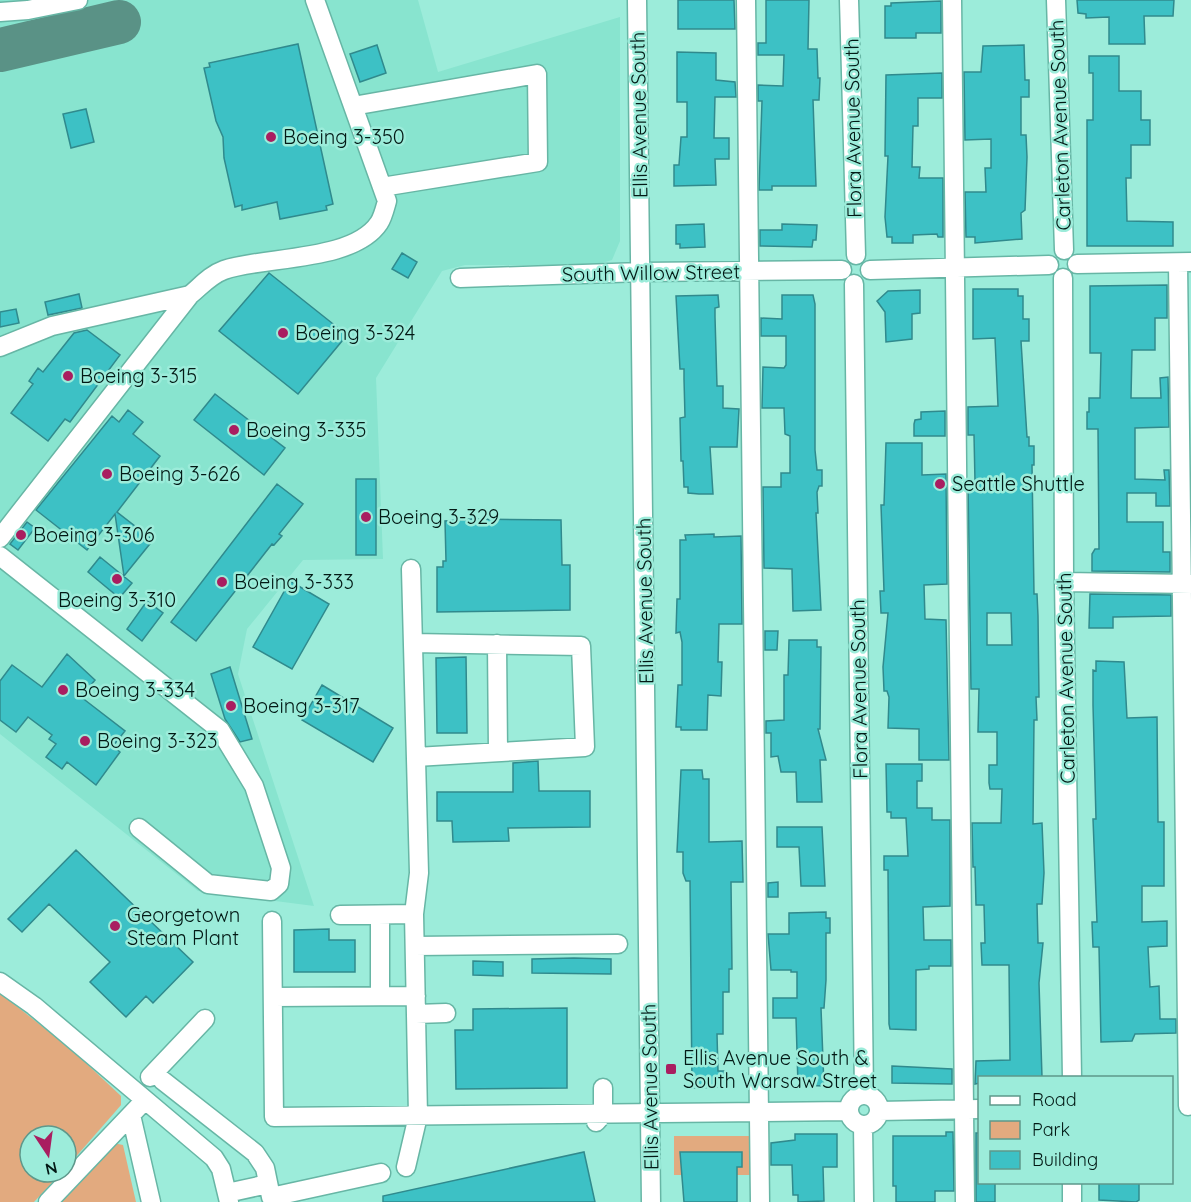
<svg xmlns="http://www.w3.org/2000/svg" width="1191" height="1202" font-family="Quicksand,sans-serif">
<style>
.built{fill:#88e4cf}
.green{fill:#e2aa7f}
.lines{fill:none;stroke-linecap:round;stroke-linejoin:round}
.taxiway{stroke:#5a9286;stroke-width:44}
.building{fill:#3dc1c5;stroke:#308a8d;stroke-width:1.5;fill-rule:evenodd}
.minor-casing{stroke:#67b6a5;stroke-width:21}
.minor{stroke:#fff;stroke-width:18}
.poi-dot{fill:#a91e60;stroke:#9cecda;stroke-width:2}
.labels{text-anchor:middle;stroke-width:5;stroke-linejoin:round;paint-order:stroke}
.street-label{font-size:20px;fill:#021915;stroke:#9cecda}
.poi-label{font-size:20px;fill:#021915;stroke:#9cecda;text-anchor:start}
</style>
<rect width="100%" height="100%" fill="#9cecda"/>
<path class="built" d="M0 0H418L438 72 620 17V241L612 260 595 265H465L442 271 376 378 383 559 303 560 247 629 238 674 314 906 198 891 0 734Z"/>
<path class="green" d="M0 993 72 1050 121 1096V1105L115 1112 66 1168V1136H30V1172H62L34 1202H0Z
M674 1136H750V1175H674Z
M113 1143 123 1145 136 1202H56Z"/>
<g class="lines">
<path class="taxiway" d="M0 50 119 22"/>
</g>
<path class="building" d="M678 0H734L735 29H678Z
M766 0H809L808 49H817L818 78H820L819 100H813L816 186H772V190H759L762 101H758V85L783 86 784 55H758V43H766Z
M1077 0H1174L1173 16H1144L1145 44H1109V17L1086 18V14L1078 13Z
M941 1V33H916V38H885V6H891V3Z
M298 44 333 204 326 206 327 210 280 219 277 202 242 210V205L235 207 224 158 223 137 216 121 204 68 210 67 209 63Z
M377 45 386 73 360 82 350 54Z
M1024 45 1025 80H1029V97H1021V135H1026L1027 157 1025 210 1021 213 1022 239 975 243V237H966L965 192H986L985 168H991V139L965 140 964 72H981L983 46Z
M677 52 716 53V80L735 82 736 97H715L714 138H729V159H715L716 185 674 186V165H679L681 137H687V102H677Z
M1089 56H1119V91H1141V120H1150V145H1131V178H1126L1127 221 1173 222V246H1087V120H1093V73H1089Z
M942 73V98H918V126H913L912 167H920L919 178H943V237H938L937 234 913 235V243H892V237H887L885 217 888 156H885L886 75Z
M86 109 94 142 71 148 63 114Z
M704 224 705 247 680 248V244H676V225Z
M782 224 817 225 816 240H813L812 247 760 246V230H782Z
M402 253 417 262 408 278 392 269Z
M269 273 347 335 298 394 219 331Z
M1167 285V318H1155V350H1132L1131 398H1161L1160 378 1168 377 1169 427 1135 428V479L1165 480 1164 470H1169L1170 506H1156V493H1127V522H1163V552H1170V572L1092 571V554L1095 549H1099L1098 429H1087V412H1089V398H1100L1101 353H1090V286Z
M973 289H1018V296H1023V319H1029V341H1021L1027 437H1029V446H1034V465H1032L1034 594H1037L1038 616 1039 697H1036L1037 720H1034L1033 824 1042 823 1044 873 1042 904H1037L1038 943H1043L1039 983 1042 1077H980V1083L975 1084 976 1061 1010 1060 1009 965H982L981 943H985L984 905H976L975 867H973L972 823H1001L1002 789H990L989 783V765H997V732H978L979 689H971L968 482H975L974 435H968V407L998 406 995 338 973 339ZM987 613H1011L1012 645H987Z
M920 290V313L912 314V339L886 342 885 312 877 301 888 291Z
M79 294 82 308 48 315 45 302Z
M718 295 719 307 715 308V317L717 386H723V408L739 409 737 447H710L713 494H699L688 493V487H684L683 461H681L680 418 685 417 684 379V369H680L676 296Z
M782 295H813L815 304V450L817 470H822V486H819L817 492 818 513H816L821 610 793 611 792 569 764 568 763 487H781V473H790V436L785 434 784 408H762L763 367 784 368 786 365V336H761V318L782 319Z
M16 309 19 323 0 327V312Z
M87 330 120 355 70 422 65 419 48 441 11 413 33 384 29 381 38 368 43 372 74 333Z
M215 394 285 448 264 475 194 420Z
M128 410 143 422 133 434 160 456 117 512 153 540 124 576 115 514 87 550 36 510 112 416 119 422Z
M945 411V436H914V424L915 420 921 419V412Z
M886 443H922V475L946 474 947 584 924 585 925 619 946 620 949 760H919V729L888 728 889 697 887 691H884L883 667 888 613H881L880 591H884L881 505H884Z
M356 479H376V555H356Z
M277 484 303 504 279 534 282 536 274 545 272 544 196 641 171 622Z
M472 519 561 520 562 565H570V610L437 612V567H443V561H446L445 521Z
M27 522 35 528 18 550 10 544Z
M714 534V537L741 536 742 624H719L718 662H722L721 696 708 695 707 730H681V727H676L678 685H682V642L680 632 676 633 677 599H680V540H686L685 535Z
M100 557 132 583 121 596H117L88 572Z
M290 581 329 604 292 669 253 647Z
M1090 594 1171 595V616L1113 617V628H1089Z
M147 601 163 613 142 641 127 629Z
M765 631H778L777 650H765Z
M789 640H817V647H821L820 729H818L826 760H820L822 802H797L796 772H781L778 756 771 757V733H766V721L784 720V675H788Z
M67 654 95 680 81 697 125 731 113 746 120 752 96 785 67 762 62 769 46 757 56 744 49 739 52 735 28 717 16 732 0 720V681L12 665 42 687Z
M466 657 467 733H437L436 658Z
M1096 661 1124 662 1127 718 1157 717 1158 822H1164V886H1142V922L1167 921V946L1148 947 1150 987 1159 986 1160 1019H1176V1033L1135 1034 1132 1041 1101 1042 1099 947H1093L1092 922H1097L1093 819H1096L1093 705V670L1096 671Z
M230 667 252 739 240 742 225 719 211 674Z
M322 685 393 728 373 762 302 720Z
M538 761 539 791H590V827L508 828 509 841 453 842 452 821H437V792H513V763Z
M886 764H922V781H917V808H932V820H950V906L923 907 924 940H951V966H929V969L916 970V1030L890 1029 889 1024 888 870H884V856H908L906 818H891V812H887Z
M681 770H702L703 779H709V842L742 841 743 882H731L732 969H729V992H723V1034H717L718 1071H724L725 1087 692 1088 690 881H686L683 873V852H677Z
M777 827H822L825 886H801L799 847H777Z
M76 850 193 962 153 1003 146 996 126 1017 90 982 110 962 49 904 22 932 8 919Z
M778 882V897H768V883Z
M826 912V918H830V933H826V980L824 1008H821L824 1086 798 1085 796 1018H773V998H797V972H791V970H771L768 934H789V913Z
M329 929V940H355V972H294V930Z
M574 958 611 959V974L532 973V959Z
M473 961 503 962V976L473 975Z
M567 1008V1088L456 1089 455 1030H473V1009Z
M892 1066 952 1069V1084L892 1083Z
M946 1132H953L954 1191H935V1202H896V1186H893V1136H946Z
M976 1133H980V1182H995V1202H976Z
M795 1134H837V1167H823L824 1201 798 1202V1195H793L792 1165H771V1143L795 1140Z
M584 1152 595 1202H383V1196Z
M680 1152H742V1167H737V1202H684Z
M1139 1182V1200L1136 1202 1099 1200V1183Z"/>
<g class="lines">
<defs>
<path id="minor" d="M637 0 651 1202
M746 0 760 1202
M849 0 856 255
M952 0 965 1202
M1056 0 1064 250
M0 12 28 10 78 0
M353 106 537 74 538 162 382 187
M1178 263 1188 1106
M1077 264 1191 262
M870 270 1049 265
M460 278 642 272 842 270
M1063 278 1064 582 1072 1078
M854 284 864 1095
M0 347 52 326 190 295
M0 538 190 295C201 286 210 275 224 270 265 256 353 262 379 223 383 217 385 208 387 201L315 0
M0 556 220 730 254 786 281 868 279 884 271 891 208 884 139 828
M1064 582 1191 584
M413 643 581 646 585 747 416 757
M497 644 498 752
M340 915 414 914
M380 915V996
M272 921 274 1117 849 1111
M415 946 618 944
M0 982 34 1006 214 1158 221 1169 229 1202
M273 997 416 996
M416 1014 446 1013
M150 1077 205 1019
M162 1080 255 1153 265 1168 271 1197 381 1173
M849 1110a15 15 0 1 1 30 0a15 15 0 1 1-30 0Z
M879 1111 980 1109
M131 1115 151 1202
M596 1122 603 1114V1088
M863 1125 864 1202
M406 1167 418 1116 414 914 419 873 411 569
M1072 1182V1202
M227 1193 268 1184
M48 1202 145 1100"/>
</defs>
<use href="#minor" class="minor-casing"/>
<use href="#minor" class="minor"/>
</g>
<g class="poi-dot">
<circle cx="271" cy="137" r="6"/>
<circle cx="283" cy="333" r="6"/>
<circle cx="68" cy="376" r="6"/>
<circle cx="234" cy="430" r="6"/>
<circle cx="107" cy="474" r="6"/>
<circle cx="940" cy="484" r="6"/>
<circle cx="366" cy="517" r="6"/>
<circle cx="21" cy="535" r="6"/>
<circle cx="117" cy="579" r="6"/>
<circle cx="222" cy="582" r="6"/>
<circle cx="63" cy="690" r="6"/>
<circle cx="231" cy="706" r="6"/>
<circle cx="85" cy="741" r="6"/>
<circle cx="115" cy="926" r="6"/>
<rect x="665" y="1063" width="12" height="12" rx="3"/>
</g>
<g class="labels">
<g class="street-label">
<text transform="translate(639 115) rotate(-91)" y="7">Ellis Avenue South</text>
<text transform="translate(1060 125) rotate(-92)" y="7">Carleton Avenue South</text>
<text transform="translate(853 128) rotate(-91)" y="7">Flora Avenue South</text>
<text transform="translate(651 273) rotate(-1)" y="7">South Willow Street</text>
<text transform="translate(645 601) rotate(-91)" y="7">Ellis Avenue South</text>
<text transform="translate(1066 678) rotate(-91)" y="7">Carleton Avenue South</text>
<text transform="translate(859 689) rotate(-91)" y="7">Flora Avenue South</text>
<text transform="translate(650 1087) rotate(-91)" y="7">Ellis Avenue South</text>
</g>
<g class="poi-label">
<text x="283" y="144">Boeing 3-350</text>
<text x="295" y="340">Boeing 3-324</text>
<text x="80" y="383">Boeing 3-315</text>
<text x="246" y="437">Boeing 3-335</text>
<text x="119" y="481">Boeing 3-626</text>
<text x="952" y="491">Seattle Shuttle</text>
<text x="378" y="524">Boeing 3-329</text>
<text x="33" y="542">Boeing 3-306</text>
<text x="234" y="589">Boeing 3-333</text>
<text x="117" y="607" text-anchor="middle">Boeing 3-310</text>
<text x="75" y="697">Boeing 3-334</text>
<text x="243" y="713">Boeing 3-317</text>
<text x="97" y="748">Boeing 3-323</text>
<text x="127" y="922">Georgetown<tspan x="127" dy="23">Steam Plant</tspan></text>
<text x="683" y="1065">Ellis Avenue South &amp;<tspan x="683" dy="23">South Warsaw Street</tspan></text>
</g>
</g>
<rect x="978" y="1076" width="195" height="108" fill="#9cecda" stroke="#5e988b" stroke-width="1.5"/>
<rect x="990" y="1096" width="30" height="9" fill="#ffffff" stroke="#5e988b" stroke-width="1.5"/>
<text x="1032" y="1106" font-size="18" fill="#021915">Road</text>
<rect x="990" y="1121" width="30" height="18" fill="#e2aa7f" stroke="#5e988b" stroke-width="1.5"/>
<text x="1032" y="1136" font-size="18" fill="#021915">Park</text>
<rect x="990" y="1151" width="30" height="18" fill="#3dc1c5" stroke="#5e988b" stroke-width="1.5"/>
<text x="1032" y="1166" font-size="18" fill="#021915">Building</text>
<g transform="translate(48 1154) rotate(167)"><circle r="28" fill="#9cecda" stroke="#5e988b" stroke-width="1.5"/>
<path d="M0-4.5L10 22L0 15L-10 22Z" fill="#a91e60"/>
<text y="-9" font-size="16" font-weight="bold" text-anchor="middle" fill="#021915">N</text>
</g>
</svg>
